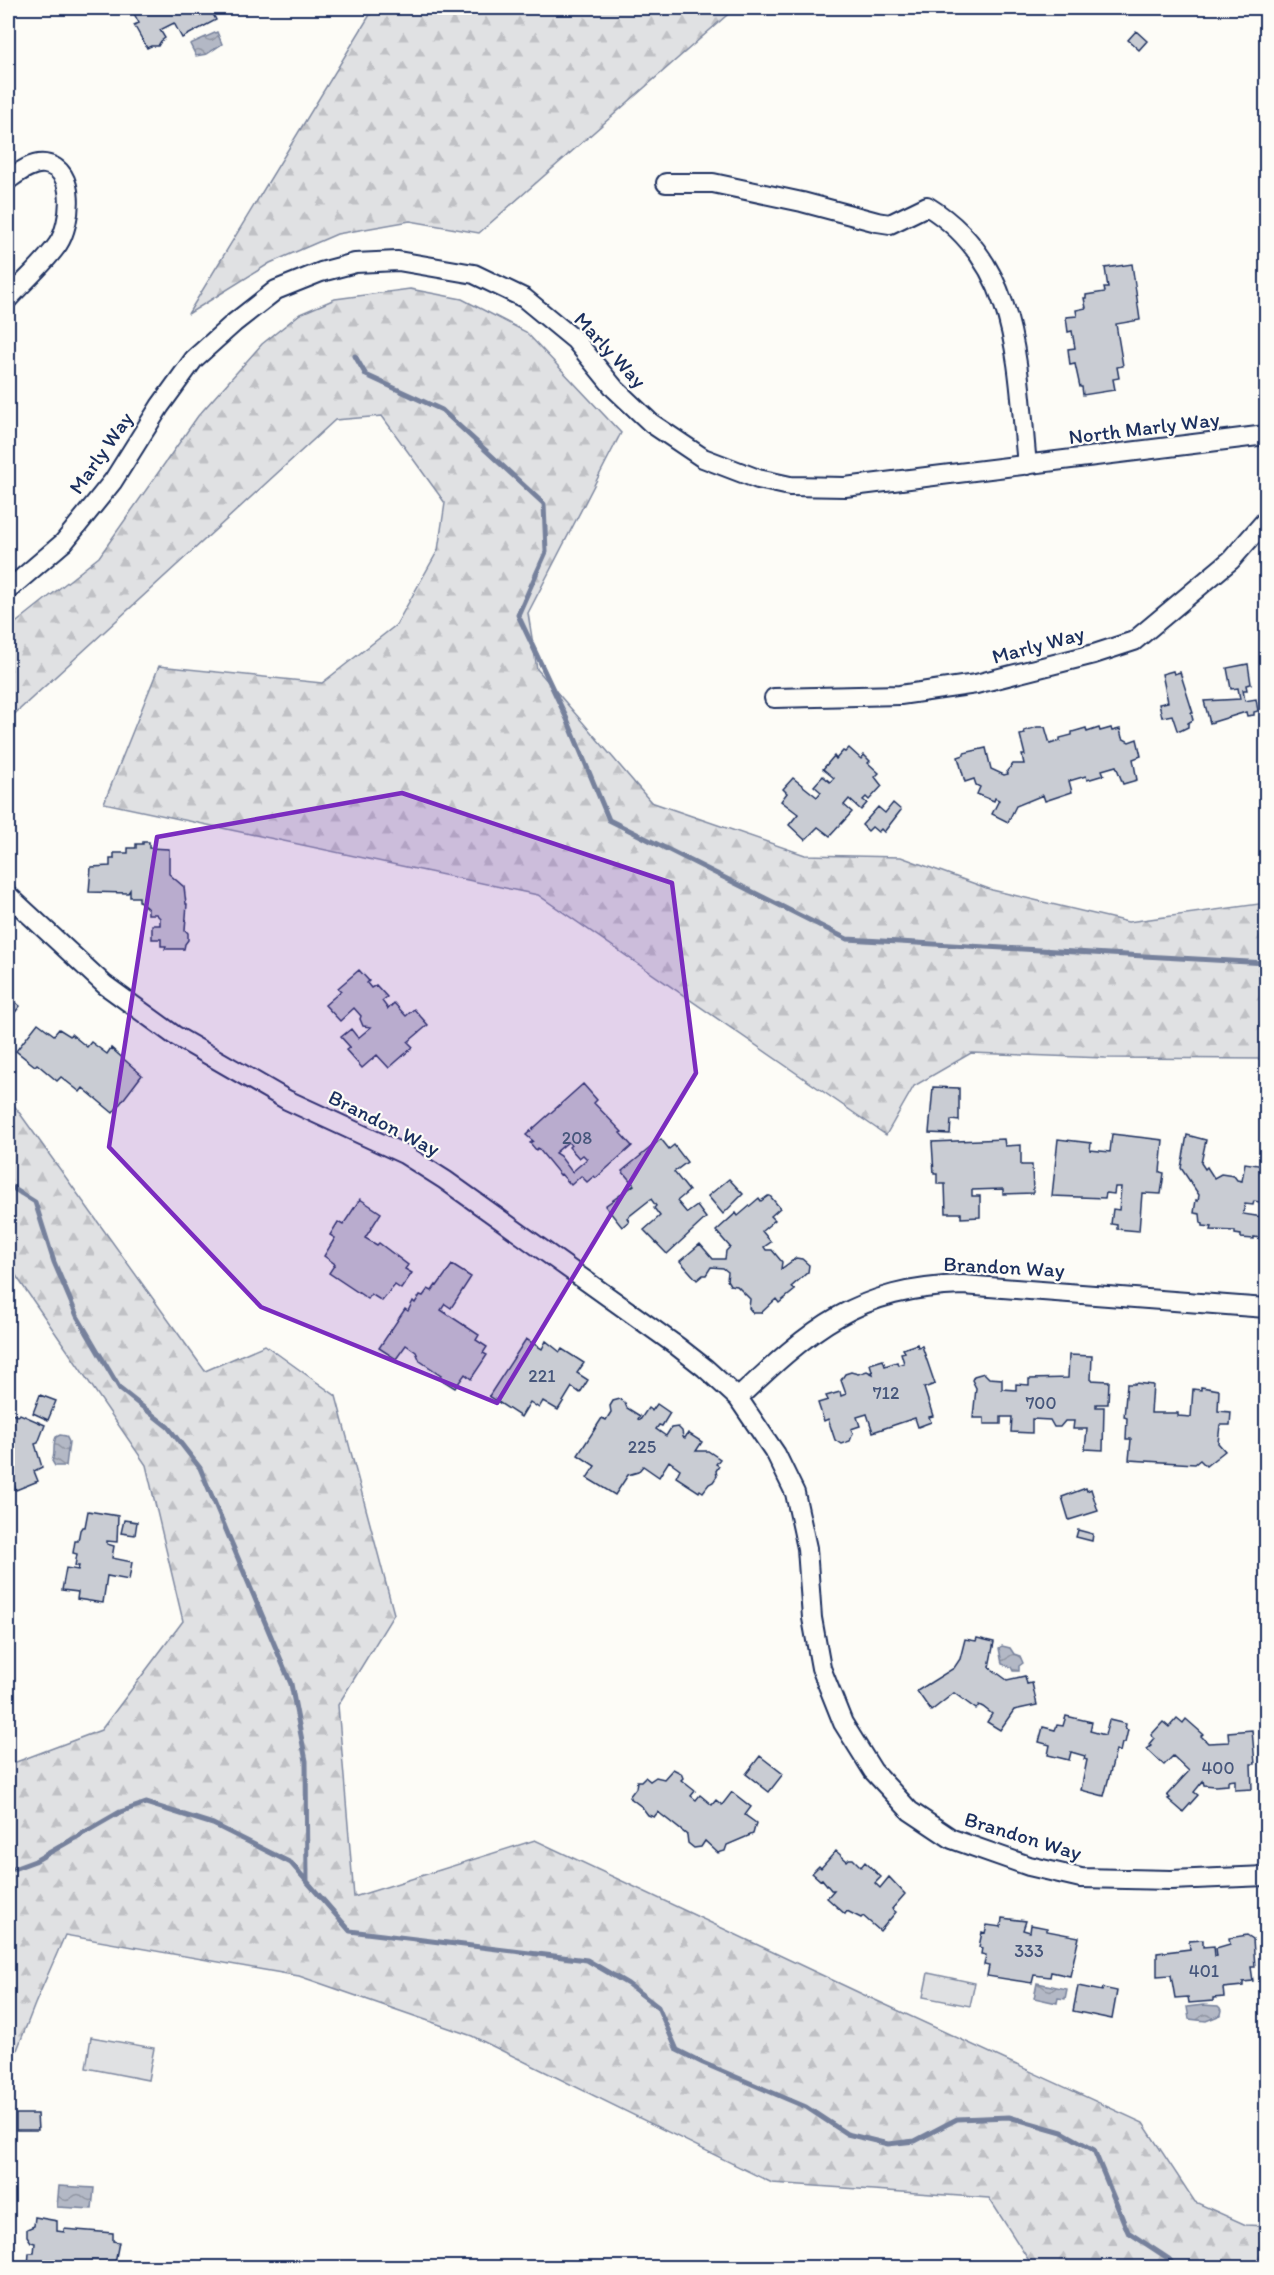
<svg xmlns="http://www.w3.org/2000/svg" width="1274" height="2275" font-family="Itim,sans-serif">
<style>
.grass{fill:#e0e1e3;stroke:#7e88a0;stroke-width:1.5}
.forest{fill:url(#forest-firs);stroke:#7e88a0;stroke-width:1.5}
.water{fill:url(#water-waves);stroke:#76819c;stroke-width:1.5}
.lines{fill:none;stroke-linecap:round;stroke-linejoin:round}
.stream{stroke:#76819c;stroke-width:5}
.building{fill:#c9ccd3;stroke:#1b2f5e;stroke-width:1.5;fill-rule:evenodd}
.minor-casing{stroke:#1b2f5e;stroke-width:22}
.minor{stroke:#fdfcf7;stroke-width:18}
.marked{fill:#7b2cbf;fill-opacity:0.2;stroke:#7b2cbf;stroke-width:4.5;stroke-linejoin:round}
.labels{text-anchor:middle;stroke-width:4.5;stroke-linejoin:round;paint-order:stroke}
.number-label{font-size:18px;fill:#46567b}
.street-label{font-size:21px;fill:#1b2f5e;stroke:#fdfcf7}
</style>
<defs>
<pattern id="forest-firs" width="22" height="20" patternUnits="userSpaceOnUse" patternTransform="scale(1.5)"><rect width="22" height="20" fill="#e0e1e3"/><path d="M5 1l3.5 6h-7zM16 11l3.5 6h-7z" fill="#c0c1c5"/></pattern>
<pattern id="water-waves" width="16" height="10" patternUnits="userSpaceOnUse" patternTransform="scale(1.5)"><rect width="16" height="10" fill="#b3b8c5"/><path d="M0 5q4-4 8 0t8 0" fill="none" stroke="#9196a3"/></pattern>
</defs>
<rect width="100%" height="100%" fill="#fdfcf7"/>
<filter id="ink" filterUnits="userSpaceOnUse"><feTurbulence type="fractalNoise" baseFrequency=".0167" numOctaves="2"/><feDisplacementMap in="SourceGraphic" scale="12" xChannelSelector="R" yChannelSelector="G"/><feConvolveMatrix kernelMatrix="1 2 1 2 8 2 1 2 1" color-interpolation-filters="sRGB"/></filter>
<g filter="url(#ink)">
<path class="grass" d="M928 1973 975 1983 970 2006 923 1997Z
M91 2037 154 2048 148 2080 86 2068Z"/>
<path class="forest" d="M374 8H735L479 233 410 221 337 234 270 263 188 314Z
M410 289 462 299 526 332 621 433 528 613 537 669 651 802 805 855 901 857 992 890 1128 922 1266 903V1059L1105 1058 971 1053 914 1086 886 1135 538 895 104 803 159 666 322 683 396 625 438 550 445 503 382 416 335 420 8 720V629L99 557 198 416 262 344 300 314 335 299Z
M8 1097 205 1371 265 1345 336 1396 394 1614 338 1705 354 1897 535 1840 862 1994 1143 2123 1195 2202 1246 2225 1266 2226V2267H1033L989 2198 772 2183 472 2036 299 1976 65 1935 35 2004 8 2073V1765L101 1730 183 1621 146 1465 8 1264Z"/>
<path class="water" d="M217 32 222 44 207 54 196 56 190 44Z
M60 1435 66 1436 69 1442 66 1466H55L52 1461C56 1453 52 1445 56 1437Z
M1002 1646 1010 1648 1014 1654 1020 1656 1023 1663 1019 1666V1671H1013L1011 1667 1002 1664 999 1648Z
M1037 1983 1067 1989 1065 1999 1058 1998 1057 2003 1034 1998Z
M1203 2005 1218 2006 1222 2010 1221 2015 1206 2021 1189 2019 1187 2007Z
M59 2186 94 2188 92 2209 57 2207Z"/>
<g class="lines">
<path class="stream" d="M355 356 366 375 442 410 544 504 546 552 518 615 567 719 609 820 847 939 1266 963
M8 1185 35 1202 54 1262 77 1316 120 1389 168 1427 200 1468 291 1684 306 1761 307 1881
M8 1871 35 1861 120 1812 146 1803 213 1824 291 1863 350 1931 587 1960 628 1984 658 2007 677 2050 703 2063 806 2107 847 2134 888 2144 915 2141 957 2119 1009 2117 1062 2132 1094 2150 1128 2232 1169 2259 1176 2268"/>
</g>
<path class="building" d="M131 8H210L216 20 182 38 174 23 160 30 165 38 161 41 158 46H151L147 48 134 25 139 23Z
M1136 31 1147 41 1139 50 1128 40Z
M1132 264 1140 320 1116 324 1123 366 1117 367 1119 378 1113 379 1115 390 1083 395 1082 387H1080L1075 364 1070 365 1068 349 1075 348 1072 331 1068 332 1066 317 1077 316 1076 310 1086 308 1084 298H1086V295L1105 292 1104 288H1108L1105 268Z
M1248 664 1251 684 1246 685 1247 690H1243L1245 701 1256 699 1258 711 1254 712V715L1247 716 1246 712 1210 723 1204 701 1240 699 1238 688 1231 689 1227 668Z
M1173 671 1174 674 1180 672 1193 713H1191L1193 720 1188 723V727L1180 731 1177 730 1172 715 1162 717 1159 704 1168 702 1162 674Z
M1037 727H1045L1050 744 1060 741V738L1072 735V732L1086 728 1087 732 1099 728 1100 731 1111 728 1112 731 1120 729 1122 738 1129 742 1137 739 1141 756 1133 759 1137 780 1123 784 1116 766 1102 770 1104 775 1087 780 1086 776 1069 781 1072 792 1045 801 1043 795 1016 806 1008 822 992 814 999 800 995 798 994 801 977 794 980 787 976 785 974 779 965 782 958 757 964 755V753L986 748 991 769 1004 775 1008 774 1007 771 1013 764H1024L1022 755H1025L1020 735 1025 734 1024 731Z
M849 748 861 759 864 755 870 761 868 763 879 773 875 777 882 786 869 800 866 797 863 800 867 803 861 810 849 799 844 805 852 812 830 836 818 827 805 840 789 825 798 814 781 801 787 793 783 789 793 778 817 797 821 792 814 786 823 776 830 782 834 778 823 769 834 756 836 759 843 751 845 752Z
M893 803 901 810 884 832 881 829 878 832 872 827 868 831 862 825 878 807 885 813Z
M143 842H149V848L169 849V874L184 887 186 904H187L185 930 188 933V940L185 944 184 949H165L166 946H161V939H152V925H160V918L156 914H148V909L139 901V897H130V890L128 893 89 892 91 867 110 866V859H114V853H128V848H136V844H143Z
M359 970 369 981 367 983 371 988 376 985 387 997 382 1001 388 1009 394 1003 406 1016 414 1009 428 1025 408 1042 413 1047 389 1068 377 1055 362 1068 346 1050 350 1047 341 1037 351 1029 358 1038 371 1027 363 1026 360 1019 361 1016 354 1008 340 1021 325 1005 341 991 338 988Z
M8 996 20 1006 8 1021Z
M38 1023 54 1035 59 1029 70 1036 71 1034 87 1047 91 1042 107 1054 111 1048 142 1075 113 1113 83 1088 80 1092 61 1077 57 1081 37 1064 35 1066 16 1051Z
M583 1084 597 1100 594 1103 622 1132 620 1133 632 1146 596 1178 594 1176 587 1182 581 1176 571 1185 561 1174 560 1175 538 1148 536 1150 530 1143 533 1141 526 1135ZM568 1142 571 1145 569 1147 579 1158 583 1155 587 1159 572 1172 560 1156 555 1153Z
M933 1087 959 1088V1121L951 1120 950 1134 929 1133Z
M1112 1134 1163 1140 1160 1172 1164 1173 1161 1194 1142 1193 1139 1231 1117 1229V1225L1111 1224 1113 1209 1119 1210 1121 1187H1115L1114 1194 1106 1193 1105 1198 1052 1196 1058 1139 1091 1143 1090 1150 1110 1152Z
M1187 1135 1206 1140 1201 1163 1205 1169 1207 1167 1214 1178 1221 1174 1234 1176 1237 1180 1242 1181 1245 1163 1265 1166 1264 1169 1266 1170V1203L1254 1201 1253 1205 1245 1204 1243 1214 1262 1217 1260 1238 1254 1237V1239L1241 1238V1235L1235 1234V1231L1211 1230 1212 1227 1203 1226V1224L1201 1223 1200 1214 1194 1213 1196 1200 1198 1201 1199 1195 1181 1168Z
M661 1139 669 1149 674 1145 687 1162 674 1172 689 1191 677 1201 687 1213 697 1206 706 1218 667 1254 644 1230 660 1216 654 1208 656 1206 651 1199 627 1218 629 1221 622 1227 605 1206 634 1185 622 1171Z
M1004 1139 1005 1146 1021 1145V1165H1032L1033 1193 1003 1194V1189L972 1190V1196H980V1217L961 1218V1213H946L945 1184H937V1174H934L932 1142Z
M729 1179 743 1194 723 1214 708 1196Z
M768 1196H770L780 1208 771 1216 775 1220 762 1231 771 1242 764 1247 766 1250H772L782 1262 781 1269 796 1258 802 1259 809 1265 808 1272 791 1287 795 1290 779 1303 776 1299 761 1313H753L749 1308 750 1299 737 1286 730 1285 727 1280 728 1272 723 1268 711 1267 706 1275H703L697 1280 680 1261 700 1244 713 1259H725L726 1251 730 1247 716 1231 736 1213 738 1216 759 1198 761 1201Z
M360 1199 381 1213 365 1238 377 1245 379 1243 408 1265 405 1269 412 1273 401 1289 395 1285 382 1301 371 1294 368 1299 329 1273 335 1264 324 1256 335 1238 330 1235 338 1222 343 1225Z
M452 1265 471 1277 451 1308 445 1304 441 1310 479 1335 476 1340 487 1347 483 1353 487 1355 471 1379 465 1374 455 1388 439 1378 441 1375 420 1361 416 1352 406 1345 396 1359 379 1348 405 1309 408 1311 413 1301 415 1303 420 1295 423 1296 428 1289 432 1291 436 1285 437 1286Z
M526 1339 542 1349 546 1341 560 1352 562 1349 584 1363 577 1373 588 1380 580 1393 572 1387 558 1410 543 1401 539 1408 530 1402 521 1417 489 1396Z
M917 1344 918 1347 922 1346 935 1384 924 1388 933 1416 929 1417 931 1422 918 1427 915 1418 873 1432 867 1414 857 1417 860 1426 851 1429 853 1433 850 1441 841 1444 835 1440 828 1419 824 1421 818 1403 828 1400 826 1396 840 1392 841 1396 846 1394 841 1380 845 1374 851 1372 858 1374 867 1371 873 1374 870 1364 883 1360 885 1366 897 1362 898 1365 904 1363 901 1353 905 1352 903 1349Z
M1069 1355 1092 1356 1091 1380 1109 1381 1108 1404H1096V1407H1104L1103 1450 1085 1449 1087 1429H1073L1074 1421H1065L1060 1427H1054L1050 1420 1032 1419V1433L1011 1432 1012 1417H1001V1424H984V1418H973L976 1388 972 1380 974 1376 984 1373 989 1378 1002 1379V1389L1016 1390V1384L1029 1385V1379L1068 1378Z
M1135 1383 1153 1385 1151 1413H1178V1416L1191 1417 1193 1389 1201 1390V1387L1219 1390 1218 1411 1231 1412 1230 1425H1220L1218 1443 1225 1451 1206 1466 1200 1460 1195 1464 1129 1460 1131 1439H1126L1127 1418 1124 1417 1127 1384H1135Z
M40 1395 56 1401 48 1420 33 1413Z
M620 1399 625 1403 627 1408 640 1416 638 1419 640 1420 648 1408 652 1411 657 1404 670 1413 662 1426 659 1425 656 1429 666 1436 671 1428 678 1427 682 1431 683 1437 685 1438 688 1433 702 1442 696 1451H708L720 1459 716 1464 719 1466 716 1471 717 1476 713 1482 709 1484 703 1492 700 1490 699 1492 676 1477 680 1469 669 1461 659 1477 643 1466 638 1472 628 1475 615 1495 587 1478 595 1466 578 1455 602 1418 606 1420 611 1412 610 1406 613 1401Z
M8 1412 17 1416 20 1414 45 1425 38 1443 35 1444 42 1467 34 1471 38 1481 16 1490 8 1468Z
M1086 1488 1087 1491 1091 1489 1098 1511 1069 1520 1062 1497Z
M88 1511 118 1516 117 1542 107 1541V1544L114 1546 112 1558 132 1562 129 1580 107 1576 103 1603 77 1599 78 1592 62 1590 66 1568 78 1570 79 1566H75L77 1554 73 1553 75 1541H78L80 1530 82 1527H85Z
M124 1520 137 1522 135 1535 121 1533Z
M1078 1530 1093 1534 1092 1541 1076 1537Z
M977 1638 994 1642 989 1667 1007 1680 1025 1676 1027 1684 1032 1683 1037 1705 1014 1710 1000 1730 987 1722 992 1714 983 1707 979 1705 976 1709 954 1693 931 1711 917 1691 954 1668 960 1659 965 1639 976 1641Z
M1066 1716 1092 1722 1090 1731 1105 1735 1109 1720 1126 1724 1125 1729 1128 1730 1125 1743H1122L1120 1752 1116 1750 1104 1796 1081 1790 1087 1760 1084 1759 1085 1756 1071 1752 1069 1760 1048 1755 1050 1745 1039 1742 1043 1727 1055 1730 1057 1725 1063 1726Z
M1177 1718 1183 1723 1186 1719 1203 1734 1201 1736 1208 1743 1229 1742 1228 1732 1252 1730 1255 1764H1251L1252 1789 1235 1790V1780L1228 1781V1785L1215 1786 1204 1785 1203 1781 1194 1792 1198 1795 1183 1812 1168 1799 1170 1798 1167 1795 1189 1771 1173 1756 1164 1765 1147 1749 1151 1746 1149 1744 1154 1738 1151 1735 1163 1722 1169 1727Z
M760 1756 783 1774 769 1792 746 1774Z
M673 1769 681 1773 683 1778 681 1780 695 1791 691 1796 696 1800 700 1795 712 1805 716 1800 722 1805 732 1792 751 1807 745 1815 756 1823 753 1834 727 1845 725 1851 718 1853 705 1841 701 1847 694 1848 688 1843 687 1835 658 1812 654 1817 648 1815 642 1807 629 1797 636 1788 637 1781H641L645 1777 650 1781 656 1777 664 1779Z
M836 1851 847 1861 849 1859H853L861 1867 865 1862 881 1877 875 1883 880 1888 889 1877 905 1894 892 1909 896 1912 880 1931 863 1916 861 1918 847 1911 845 1914 827 1898 834 1890H831L822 1879 820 1880 812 1873 819 1866 821 1868Z
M1002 1918 1026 1921 1023 1930 1030 1932 1031 1925 1047 1928V1931L1079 1937 1070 1976 1051 1972 1050 1977 1034 1975 1032 1983 987 1976 989 1966 984 1965 986 1955 981 1954 982 1948 979 1947 982 1932 985 1933 987 1925 1001 1927Z
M1247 1935 1253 1939 1255 1967H1251L1253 1981 1243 1982V1986L1223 1988 1224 1997 1213 1998V2001L1189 2003 1188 1997 1175 1998 1171 1975 1157 1976V1953L1190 1949 1189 1941 1203 1940V1947L1214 1946 1215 1956H1217L1216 1948 1230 1944 1229 1938Z
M1078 1986 1102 1991 1103 1988 1117 1991 1112 2019 1073 2011Z
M16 2114H37L38 2130H16Z
M35 2217 57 2221V2231L64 2232V2229L113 2233V2241L119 2242 114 2268H29L28 2266 29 2253H34L35 2243 31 2242 27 2236V2229L34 2226Z"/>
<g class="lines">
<defs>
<path id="minor" d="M8 180C18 173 32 162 45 164 78 169 71 224 58 244 46 262 23 282 8 299
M666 183H713L802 202 877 222 890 224 927 206C1021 264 1017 367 1027 465
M8 590 64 542 113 481 160 406 194 359 234 323 276 290 321 272 355 263 398 261 474 274 524 298 575 340 615 389 651 423 703 458 758 479 790 486 845 487 1266 435
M774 698 900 695 976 684 1094 654 1134 641 1231 560 1266 520
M8 895 105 985 174 1035 287 1100 404 1154 445 1180 677 1346 705 1368 738 1398
M1266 1308 963 1285C857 1288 812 1328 738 1398L776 1454 795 1493 807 1548 812 1618 821 1668 843 1723 873 1771 910 1811 952 1839 1029 1866 1081 1878 1171 1880 1266 1876"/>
</defs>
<use href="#minor" class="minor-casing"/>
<use href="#minor" class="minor"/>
</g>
</g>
<path class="marked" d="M402 793 672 883 696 1073 497 1403 261 1307 109 1147 157 837Z"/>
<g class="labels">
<g class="number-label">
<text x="577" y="1144">208</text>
<text x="542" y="1382">221</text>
<text x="886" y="1399">712</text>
<text x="1041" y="1409">700</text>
<text x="642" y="1453">225</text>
<text x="1218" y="1774">400</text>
<text x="1029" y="1957">333</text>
<text x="1204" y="1977">401</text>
</g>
<g class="street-label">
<text transform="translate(610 350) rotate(47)" y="7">Marly Way</text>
<text transform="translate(1144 428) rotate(-7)" y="7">North Marly Way</text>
<text transform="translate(101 453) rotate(-55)" y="7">Marly Way</text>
<text transform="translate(1038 645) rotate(-15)" y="7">Marly Way</text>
<text transform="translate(384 1123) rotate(27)" y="7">Brandon Way</text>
<text transform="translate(1004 1267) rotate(3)" y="7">Brandon Way</text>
<text transform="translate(1023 1836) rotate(17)" y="7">Brandon Way</text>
</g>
</g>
<rect width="1274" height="2275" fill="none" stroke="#fdfcf7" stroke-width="30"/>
<rect x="15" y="15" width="1244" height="2245" fill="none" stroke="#1b2f5e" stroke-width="2" filter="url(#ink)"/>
</svg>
